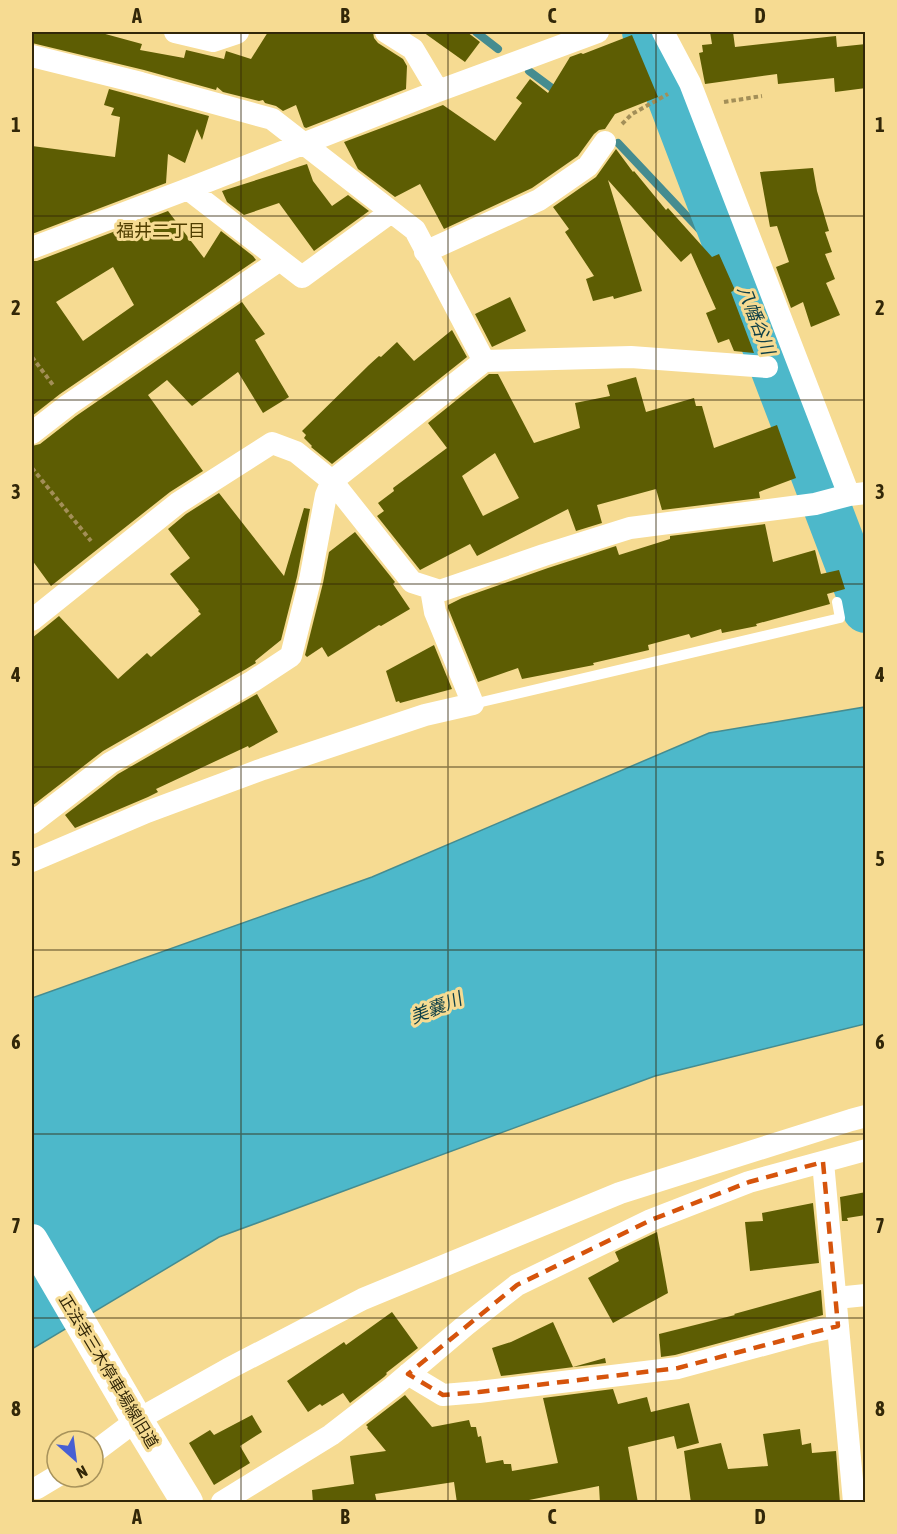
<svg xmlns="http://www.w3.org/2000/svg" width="897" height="1534" font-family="'Asap Condensed','Noto Sans JP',sans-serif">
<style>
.water{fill:#4db8ca;stroke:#458c90;stroke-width:1.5}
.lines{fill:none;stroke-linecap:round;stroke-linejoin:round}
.stream{stroke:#458c90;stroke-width:8}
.river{stroke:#4db8ca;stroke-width:48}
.building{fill:#5d5d03;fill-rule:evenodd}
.path{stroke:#a38f58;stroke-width:4;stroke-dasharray:4.5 3;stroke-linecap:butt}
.lane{stroke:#fff;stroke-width:10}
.street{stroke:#fff;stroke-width:22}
.secondary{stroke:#fff;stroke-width:32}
.marked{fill:none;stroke:#d6540c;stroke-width:4.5;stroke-dasharray:12 8;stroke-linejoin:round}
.grid{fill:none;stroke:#322708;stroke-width:1.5;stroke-opacity:0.55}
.labels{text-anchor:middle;stroke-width:6;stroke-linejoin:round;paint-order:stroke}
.street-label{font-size:16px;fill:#322708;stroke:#f6db92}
.neighbourhood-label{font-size:18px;fill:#503e00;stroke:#f6db92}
.water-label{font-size:18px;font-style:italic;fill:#0d3f47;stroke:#f6db92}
.neatline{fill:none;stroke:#322708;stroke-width:2}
.grid-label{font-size:20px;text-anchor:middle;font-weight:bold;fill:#322708}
</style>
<rect width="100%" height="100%" fill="#f6db92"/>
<path class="water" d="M865 707V1024L655 1076 219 1237 32 1349V998L372 877 709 733Z"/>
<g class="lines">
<path class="stream" d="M476 32 498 49
M529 71 560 94
M618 143 717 248 729 247"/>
<path class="river" d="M646 32 866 609"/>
</g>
<path class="building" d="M32 32H98L142 44 140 50 184 58 186 50 224 59 226 51 251 59 268 32H373L374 38 378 43 403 59 407 66 406 89 306 128 304 127 296 105 283 111 276 106 265 103 263 100 259 101 223 92 217 87 216 90 144 70 32 43Z
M423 32H467L480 42 465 62Z
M710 32H733L735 47 836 36 837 47 866 44V88L835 92 834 78 778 84 777 74 705 84 699 53 703 52 702 45 712 44Z
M632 35 658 97 615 114 605 129 599 130 594 134 578 156 532 188 444 229 420 184 395 197 358 169 344 142 443 105 495 141 522 103 516 98 530 79 548 93 570 57 581 53 583 54Z
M109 89 209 116 202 140 197 129 185 163 168 154 166 183 32 234V146L115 157 120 117 111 115 114 108 104 105Z
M616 149 633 172 634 171 666 210 668 208 712 257 719 254 735 290 731 292 754 353 734 351 729 339 718 343 706 313 716 309 691 253 681 262 608 180 642 291 614 299 613 296 593 301 586 279 594 276 565 232 569 229 553 207 596 177Z
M307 164 313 181 332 206 348 195 369 211 314 251 279 203 244 215 227 202 222 191Z
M813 168 817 191 829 231 825 232 832 252 825 254 835 279 826 283 840 315 811 327 803 302 791 308 776 267 789 262 777 226 770 227 760 172Z
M168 211 204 258 221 231 253 256 256 260 60 394 32 416V261H37ZM113 267 134 305 83 341 56 302Z
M510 297 526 331 492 347 475 314Z
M242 302 265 334 255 340 289 397 263 413 238 372 192 406 167 380 148 395 203 471 170 492 51 586 32 560V446L40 444 76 416Z
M452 330 467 357 332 464 311 447 312 446 304 438 306 435 302 431 369 365 379 356 381 357 397 342 414 361Z
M489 374H498L534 443 580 428 575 403 610 396 607 385 636 377 646 412 694 398 696 406H702L714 448 777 425 796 478 759 492 760 498 662 510 656 489 597 505 602 523 576 531 568 509 477 556 470 544 420 570 377 516 384 511 378 503 394 491 393 488 447 448 428 423ZM495 453 519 498 483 516 462 476Z
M219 493 284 576 304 508 310 509 297 577 281 640 255 661 256 663 246 669 103 751 32 806V638L59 616 118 679 147 653 151 657 201 614 198 611 199 610 170 574 190 558 168 529 186 514Z
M765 524 773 562 815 550 821 574 839 570 845 589 827 594 830 604 756 624 757 626 722 633 721 629 691 638 689 634 648 645 649 650 593 663 594 665 522 679 518 668 478 682 448 608V605L462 598 548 568 616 546 619 555 670 539V536Z
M355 532 395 582 393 584 410 609 381 626 379 625 328 657 322 647 307 657 305 655 323 583 329 552Z
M434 645 452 689 400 703 399 701 396 702 386 671Z
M257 694 278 732 249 748 248 746 156 789 158 792 148 797 75 828 65 815 118 774Z
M866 1192V1215L847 1218 848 1221H842L840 1197Z
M813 1203 819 1263 750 1271 745 1222 763 1221 762 1213Z
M657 1232 668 1293 613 1323 588 1278 619 1261 615 1252Z
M821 1290 823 1315 675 1355 661 1357 659 1334 735 1315 734 1314Z
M392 1312 418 1348 386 1373 387 1374 384 1377 350 1403 343 1393 322 1406 320 1404 308 1412 287 1381 344 1342 346 1345Z
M553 1322 573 1367 605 1358 606 1363 501 1376 492 1348 511 1342Z
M613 1389 618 1404 647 1397 651 1412 689 1403 699 1443 677 1449 674 1436 628 1447 638 1503H600L599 1486 514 1503H457L454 1482 375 1494 377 1503H313L312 1490 354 1484 350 1456 386 1451 367 1428 368 1427 366 1425 405 1395 432 1427 469 1420 471 1427H476L478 1437 481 1436 486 1463 503 1460 504 1464H511L512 1471 558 1463 543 1398Z
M252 1415 262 1432 240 1446 250 1463 214 1485 189 1443 210 1430 214 1435Z
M800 1429 802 1445 811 1443 812 1453 836 1451 840 1503H691L684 1451 721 1443 728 1469 768 1466 763 1434Z"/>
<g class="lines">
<path class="path" d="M724 102 762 96
M622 124 632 114 668 94
M32 357 53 385
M32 468 91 541"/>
<path class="lane" d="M473 704 840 618 837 602"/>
<path class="street" d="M175 32 213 41 237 33 238 32
M386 32 413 49 438 91
M663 32 690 83 849 495
M32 56 141 83 272 119 415 230 484 361
M188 189 302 277 391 212
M32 248 188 189 438 91 598 32
M425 252 539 200 588 166 605 142
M32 433 68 405 280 260
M32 620 178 503 272 443 296 452 332 481 412 582 440 591 544 555 630 528 815 504 849 495 866 493
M32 823 110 763 253 681 291 656 310 580 326 495 332 481 484 361 631 357 767 367
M32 861 147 812 263 769 425 715 473 704 435 612 431 589
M823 1162 854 1502
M836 1298 866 1295
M408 1374 443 1395 479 1392 678 1368 811 1332 838 1326
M93 1453 137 1420 228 1369 363 1299 620 1193 851 1120 866 1116
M37 1488 57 1476
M222 1502 331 1435 393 1387 466 1325 517 1285 651 1220 749 1182 866 1150"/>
<path class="secondary" d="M32 1240 137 1420 187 1502"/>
</g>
<path class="marked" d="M823 1162 838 1326 678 1368 479 1392 443 1395 408 1374 517 1285 651 1220 749 1182Z"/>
<path class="grid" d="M241 32V1502M448 32V1502M656 32V1502M32 216H866M32 400H866M32 584H866M32 767H866M32 950H866M32 1134H866M32 1318H866"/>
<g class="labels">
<g class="street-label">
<text transform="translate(109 1371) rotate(59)" y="6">正法寺三木停車場線旧道</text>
</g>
<g class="neighbourhood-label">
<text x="161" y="237">福井二丁目</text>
</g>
<g class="water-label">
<text transform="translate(756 320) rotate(69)" y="6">八幡谷川</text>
<text transform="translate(436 1008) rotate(-22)" y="6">美嚢川</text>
</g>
</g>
<rect width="897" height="1534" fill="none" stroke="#f6db92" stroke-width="66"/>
<g transform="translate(75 1459) rotate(152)"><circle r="28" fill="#f6db92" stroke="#a8935b" stroke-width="1.5"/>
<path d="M0-4.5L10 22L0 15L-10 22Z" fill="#475fd3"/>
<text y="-9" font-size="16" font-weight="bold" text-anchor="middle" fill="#322708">N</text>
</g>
<rect x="33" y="33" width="831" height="1468" class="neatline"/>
<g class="grid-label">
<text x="137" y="23">A</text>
<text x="345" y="23">B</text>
<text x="552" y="23">C</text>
<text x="760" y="23">D</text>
<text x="16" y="132">1</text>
<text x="880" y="132">1</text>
<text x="16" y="315">2</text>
<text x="880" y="315">2</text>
<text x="16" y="499">3</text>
<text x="880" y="499">3</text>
<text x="16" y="682">4</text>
<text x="880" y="682">4</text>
<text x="16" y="866">5</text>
<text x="880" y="866">5</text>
<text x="16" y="1049">6</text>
<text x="880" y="1049">6</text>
<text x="16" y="1233">7</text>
<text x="880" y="1233">7</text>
<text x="16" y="1416">8</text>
<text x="880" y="1416">8</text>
<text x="137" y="1524">A</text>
<text x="345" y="1524">B</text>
<text x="552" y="1524">C</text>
<text x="760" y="1524">D</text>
</g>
</svg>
